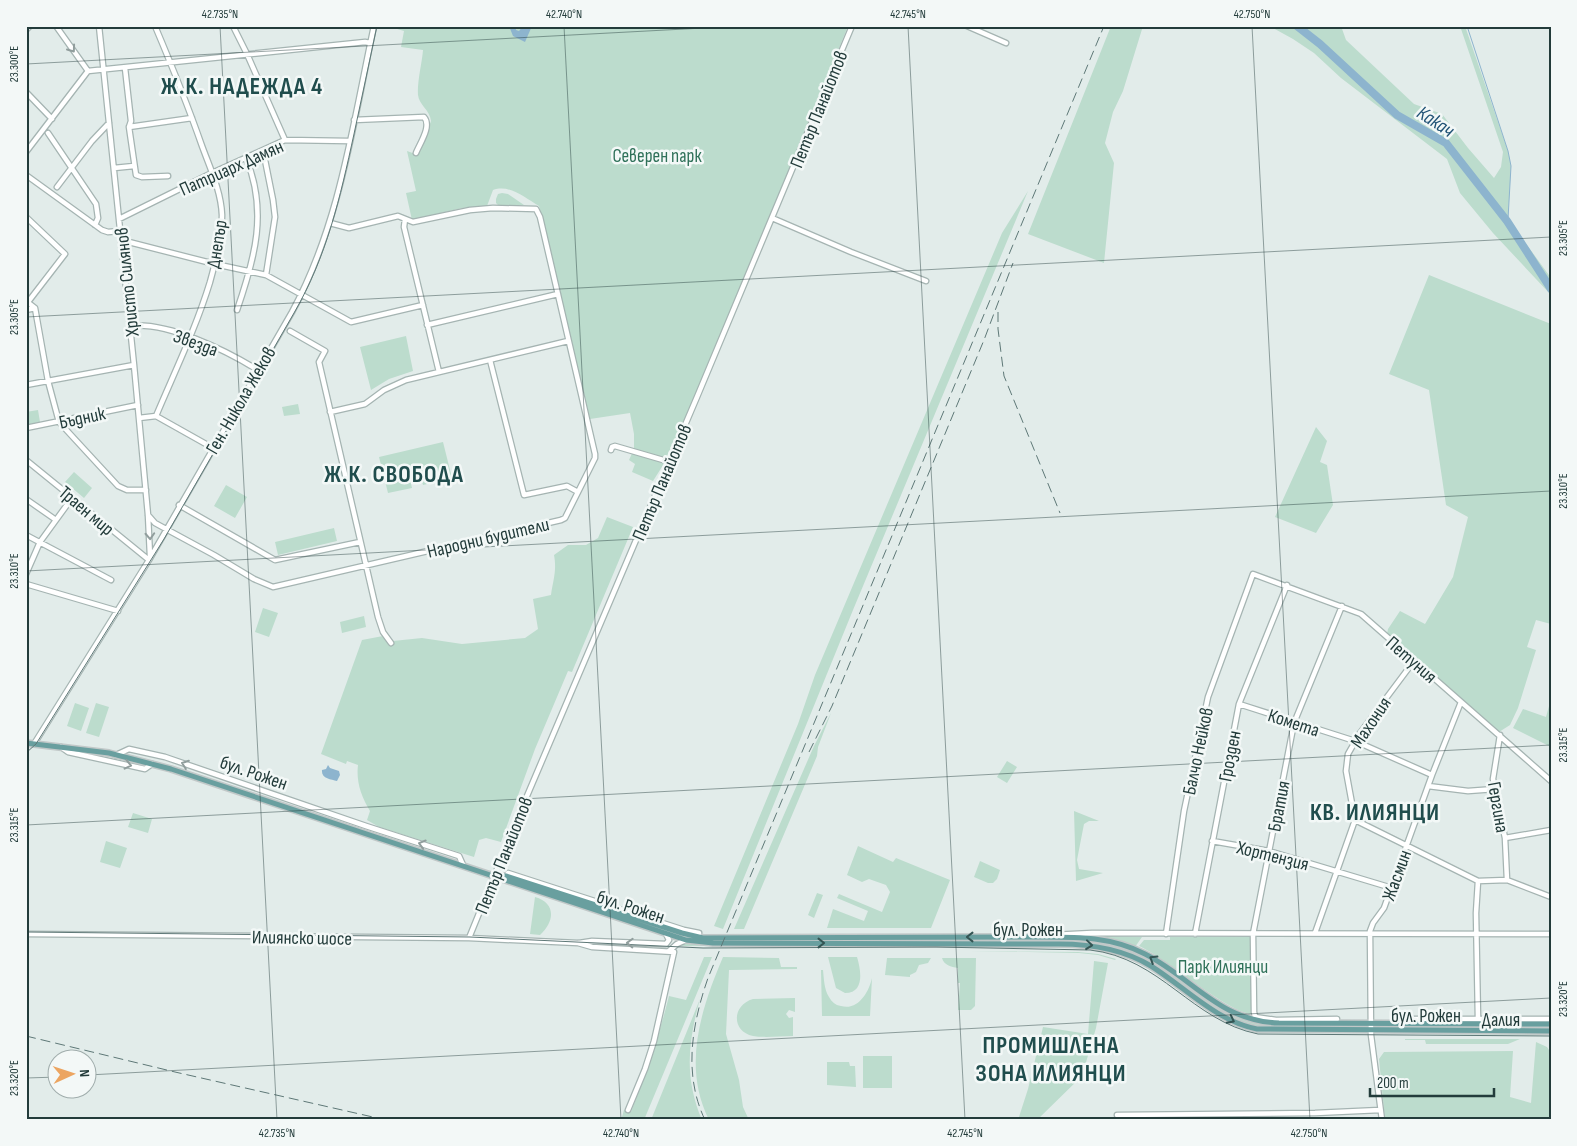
<svg xmlns="http://www.w3.org/2000/svg" width="1577" height="1146" font-family="'Sofia Sans Condensed',sans-serif">
<style>
.green{fill:#bcdccd}
.water{fill:#8db4ce}
.lines{fill:none;stroke-linecap:round;stroke-linejoin:round}
.stream{stroke:#8db4ce;stroke-width:1}
.river{stroke:#8db4ce;stroke-width:8}
.minor-casing{stroke:#a5b4b2;stroke-width:7}
.major-casing{stroke:#c1c8c8;stroke-width:8}
.minor{stroke:#fff;stroke-width:4.5}
.major{stroke:#699f9f;stroke-width:5}
.tram{stroke:#5e7877;stroke-width:1}
.rail{stroke:#5e7877;stroke-width:1;stroke-dasharray:10 5;stroke-linecap:butt}
.oneway{stroke:#919e9d}
.oneway2{stroke:#345554}
.ticks{fill:none;stroke:#233c3b;stroke-width:1;stroke-opacity:0.45}
.labels{text-anchor:middle;stroke-width:5;stroke-linejoin:round;paint-order:stroke}
.street-label{font-size:19px;fill:#233c3b;stroke:#f3f8f7}
.park-label{font-size:19px;fill:#2f7159;stroke:#f3f8f7}
.water-label{font-size:20px;font-style:italic;fill:#205275;stroke:#f3f8f7}
.district-label{font-size:24px;font-weight:bold;letter-spacing:1px;fill:#204d4d;stroke:#f3f8f7}
.neatline{fill:none;stroke:#233c3b;stroke-width:2}
.ticks-label{font-size:12px;text-anchor:middle;fill:#233c3b}
</style>
<rect width="100%" height="100%" fill="#e2ecea"/>
<path class="green" d="M387 26H848L731 313 672 451 653 481 632 472 635 464 629 460 634 449V434L630 413 590 419 539 206C525 198 510 184 493 190L487 206 462 208 412 220 406 193 416 191 407 151 418 155 431 121C430 110 419 105 418 95 417 82 422 63 423 50L401 47 404 31Z
M1111 26H1143L1123 91 1113 112 1105 143 1114 163 1104 263 1028 234Z
M1241 26H1341L1346 40 1414 104 1442 114 1468 148 1494 178 1501 167 1503 152 1460 26H1465L1508 151 1511 166 1508 219 1551 278V295L1493 233 1460 193 1447 159 1341 78 1314 53 1293 39 1273 28Z
M1028 191 853 610 723 929 714 926 798 724 815 675 1002 233Z
M502 193 508 194 524 205H498L496 203V199L498 194Z
M1429 275 1551 324V624L1536 620 1527 647 1536 650 1518 708 1510 725 1499 732 1387 634 1388 629 1400 611 1425 624 1453 577 1468 517 1446 505 1429 390 1389 374Z
M406 336 413 371 389 379 371 390 360 347Z
M298 404 300 414 284 416 282 407Z
M38 410 40 422 26 425V412Z
M1316 427 1327 441 1320 462 1327 465 1333 505 1316 533 1275 517Z
M443 442 452 478 423 485 419 472 409 475 412 488 388 493 379 457Z
M74 472 92 488 84 498 65 482Z
M226 485 247 497 235 518 214 506Z
M607 517 633 527 572 672 568 671 535 749 501 842 486 838 479 840 474 857 379 827 367 820 370 811C361 796 356 782 358 765L347 761 346 764 321 754 362 640 383 636 389 644 393 641 422 638 462 644 525 638 538 629 533 599 551 595C553 580 557 571 554 555L568 545H586L598 538Z
M334 528 337 541 278 555 275 542Z
M263 608 278 613 269 637 255 632Z
M364 616 366 627 342 633 340 622Z
M1551 699V747L1513 728 1523 709 1546 717Z
M75 703 89 708 81 731 67 726Z
M96 703 109 707 99 737 86 733Z
M831 713 818 747 817 756 744 929H734L814 746Z
M1007 761 1017 767 1007 783 997 777Z
M1074 811 1099 821H1089L1084 824 1077 860 1079 869 1103 873 1076 881Z
M133 813 152 819 148 833 128 827Z
M106 841 127 848 120 868 100 862Z
M858 846 893 862 896 858 950 880 931 928H827L833 909 864 921 868 911 837 898 839 894 882 912 890 892 886 885 869 879 862 882 847 875Z
M980 861 1000 870 997 879 993 883H988L974 877Z
M817 893 823 895 814 918 808 915Z
M535 897C556 903 555 921 540 935L530 934Z
M648 924 684 936 930 939V941L726 942 691 939Z
M1068 935 1142 937 1135 947 1109 938Z
M1170 937H1251L1252 1014C1230 1014 1166 958 1139 946L1144 940H1170Z
M943 939H1068L1112 944 1149 959 1224 1011 1243 1020 1266 1026H1361V1028C1341 1028 1321 1028 1300 1028 1281 1028 1262 1029 1243 1022 1208 1009 1182 980 1150 962 1128 950 1106 945 1081 942L943 941Z
M685 943 724 945H930L681 946Z
M970 951 1078 952 1098 954 1116 959 1115 960 1098 955 1079 953Z
M704 957H712L644 1120H621L624 1110 631 1112C646 1074 659 1036 669 996L686 1000Z
M723 957 779 958 781 967H797V969L729 970 726 1034 739 1080 743 1107 749 1120H709C682 1066 701 1009 723 957Z
M828 957H857C861 970 865 993 845 993L836 988Z
M887 958H931L928 963 919 965 916 972 910 975V977L885 975Z
M942 958H976L975 1006 971 1010H958L960 983H958V968C951 967 944 965 942 958Z
M1094 961 1108 963 1096 1028 1082 1076 1037 1120H1018L1028 1089 1043 1027 1088 1034Z
M821 970H823C824 979 824 989 829 997 832 1002 835 1005 841 1006 858 1011 869 992 872 978L870 1016H822Z
M795 998V1012L789 1010 786 1014 789 1018 793 1017V1036C781 1036 765 1038 753 1036 731 1031 732 1005 753 999Z
M700 999C688 1042 684 1078 702 1120H651Z
M1381 1026H1551V1028H1381Z
M1420 1033H1546L1545 1035 1420 1034Z
M1405 1039H1520L1508 1044H1426L1425 1040H1405Z
M1536 1042 1547 1047 1551 1053V1120H1385L1379 1059 1384 1052 1513 1051 1510 1097 1531 1103Z
M863 1056H892V1088H863Z
M827 1062H849L850 1066H855L856 1087 827 1085Z"/>
<path class="water" d="M509 26H515L516 30 519 31 523 26H532L525 42 513 36Z
M328 765 330 768 339 771 340 775 337 781C331 779 321 779 322 770L326 769Z"/>
<g class="lines">
<path class="stream" d="M1467 26 1508 151 1511 166 1508 219"/>
<path class="river" d="M1297 26 1320 44 1397 115 1446 143 1507 221 1551 289"/>
<defs>
<path id="minor" d="M56 26 88 71
M99 26 134 365 148 515 150 556
M233 26 247 54 285 140
M967 26 1006 43
M26 30 30 26
M125 68 131 121 129 127 136 175 142 177 168 176
M26 92 52 119
M354 120 424 117C432 126 420 143 416 153
M129 127 192 118
M48 133 96 204 98 218 95 225
M263 150 273 200 275 217 266 275
M26 152 88 71 365 42 370 43
M114 168 134 166
M26 175 102 230 108 232 120 231
M57 187 92 141 109 123
M26 217 65 254 28 302
M772 218 851 252 926 281
M119 219 212 173 285 140 349 141
M405 219 404 227 439 372
M121 240 215 264 266 275 351 322 423 305
M26 301 35 308 48 381 59 422 118 486 127 490H146
M26 310 35 308
M237 310C255 258 268 211 246 158
M427 325 558 294
M130 326C169 322 225 350 258 370
M290 331 325 351 319 362 378 617 383 632 391 643
M490 360 524 495 567 486 578 492
M26 385 134 365
M330 412 365 404 384 390 406 380 568 341
M156 416 213 448
M139 418 156 416C175 371 196 328 210 282 216 260 222 238 222 215 221 191 210 168 202 146 188 106 172 66 155 26
M26 428 138 405
M611 450 612 447 615 446 670 462
M26 460 149 560
M26 499 56 520
M179 505 275 560 360 542
M148 515 155 523 166 529 214 555 254 579 273 587 561 520 565 518 595 458V454L540 217 536 209 493 208 470 210 413 222 398 216 349 228 330 223
M26 535 111 580
M26 574 40 542 72 498
M26 584 118 611
M1239 704 1355 741 1432 775
M1500 735 1493 779 1505 838 1507 880
M34 744 149 560 292 312C340 224 353 123 374 26
M61 747 68 752 145 769 152 764
M116 755 129 749 165 757 366 826 459 856 463 865
M1428 786 1468 791 1495 789
M1355 820 1478 881 1507 880 1551 897
M1505 838 1551 830
M1212 841 1269 851 1392 888
M508 873 684 930 699 933
M1478 881 1476 913 1478 1019
M1315 933 1355 820 1346 771 1348 754 1360 733 1414 661
M26 934 469 938 578 943 592 947 674 952 654 1041 645 1069 628 1110
M1166 934 1184 811 1208 697 1253 574 1361 614 1551 781
M1195 934 1239 704 1287 585
M1052 935 1092 933 1551 934
M469 938 524 803 697 397 852 26
M579 943 592 941 666 944 669 940 666 934
M669 951 677 944 686 940
M1337 1019 1276 1020 1255 1017 1254 1012 1253 934 1294 723 1342 606
M1405 1019H1551
M1117 1115 1315 1113 1380 1110
M1382 1120 1371 1035 1370 931 1373 923 1384 908 1432 775 1461 702"/>
<path id="major" d="M26 743 109 753 171 769 686 940 713 943 1059 944C1092 944 1123 949 1151 966 1186 988 1216 1021 1257 1029L1551 1031
M497 876H506L682 933 703 938 1037 937C1075 937 1110 936 1145 954 1194 979 1219 1021 1279 1023L1551 1024"/>
</defs>
<use href="#minor" class="minor-casing"/>
<use href="#major" class="major-casing"/>
<use href="#minor" class="minor"/>
<use href="#major" class="major"/>
<path class="tram" d="M26 753 36 744 164 539 294 313C327 256 340 198 354 134 362 98 369 62 377 26
M26 932 470 937 703 948 936 947 1090 950C1161 958 1192 1021 1258 1034L1551 1036"/>
<path class="rail" d="M998 312V329L1004 376 1060 513
M809 752 832 706 984 340 1013 263
M26 1036 175 1072 386 1120
M705 1120C683 1074 692 1024 708 978L1104 26"/>
</g>
<defs><path id="oneway-chevron" d="M-2-3.5L2.5 0L-2 3.5" fill="none" stroke-width="1.6" stroke-linecap="round" stroke-linejoin="round" transform="scale(1.25)"/></defs>
<g class="oneway">
<use href="#oneway-chevron" transform="translate(72 49) rotate(54)"/>
<use href="#oneway-chevron" transform="translate(150 536) rotate(87)"/>
<use href="#oneway-chevron" transform="translate(185 764) rotate(-160)"/>
<use href="#oneway-chevron" transform="translate(128 765) rotate(13)"/>
<use href="#oneway-chevron" transform="translate(422 844) rotate(-163)"/>
<use href="#oneway-chevron" transform="translate(630 943) rotate(-178)"/>
</g>
<g class="oneway2">
<use href="#oneway-chevron" transform="translate(970 937) rotate(-180)"/>
<use href="#oneway-chevron" transform="translate(821 943)"/>
<use href="#oneway-chevron" transform="translate(1089 945) rotate(6)"/>
<use href="#oneway-chevron" transform="translate(1153 959) rotate(-148)"/>
<use href="#oneway-chevron" transform="translate(1231 1020) rotate(27)"/>
</g>
<path class="ticks" d="M220 26 277 1120M564 26 621 1120M908 26 965 1120M1252 26 1310 1120M26 64 741 26M26 317 1551 237M26 571 1551 491M26 825 1551 745M88 1075 1551 998M26 1078 58 1077"/>
<g class="labels">
<g class="street-label">
<text transform="translate(818 109) rotate(-68)" y="7">Петър Панайотов</text>
<text transform="translate(231 167) rotate(-24)" y="7">Патриарх Дамян</text>
<text transform="translate(216 244) rotate(-81)" y="7">Днепър</text>
<text transform="translate(126 282) rotate(-96)" y="7">Христо Силянов</text>
<text transform="translate(196 342) rotate(20)" y="7">Звезда</text>
<text transform="translate(240 400) rotate(-60)" y="7">Ген. Никола Жеков</text>
<text transform="translate(82 417) rotate(-12)" y="7">Бъдник</text>
<text transform="translate(661 482) rotate(-67)" y="7">Петър Панайотов</text>
<text transform="translate(87 510) rotate(40)" y="7">Траен мир</text>
<text transform="translate(488 537) rotate(-13)" y="7">Народни будители</text>
<text transform="translate(1412 659) rotate(41)" y="7">Петуния</text>
<text transform="translate(1294 722) rotate(18)" y="7">Комета</text>
<text transform="translate(1370 722) rotate(-56)" y="7">Махония</text>
<text transform="translate(1197 751) rotate(-78)" y="7">Балчо Нейков</text>
<text transform="translate(1229 756) rotate(-79)" y="7">Грозден</text>
<text transform="translate(254 772) rotate(19)" y="7">бул. Рожен</text>
<text transform="translate(1278 806) rotate(-79)" y="7">Братия</text>
<text transform="translate(1499 807) rotate(80)" y="7">Гергина</text>
<text transform="translate(503 855) rotate(-68)" y="7">Петър Панайотов</text>
<text transform="translate(1273 855) rotate(14)" y="7">Хортензия</text>
<text transform="translate(1396 875) rotate(-70)" y="7">Жасмин</text>
<text transform="translate(631 906) rotate(18)" y="7">бул. Рожен</text>
<text x="1028" y="936">бул. Рожен</text>
<text transform="translate(302 937) rotate(1)" y="7">Илиянско шосе</text>
<text x="1426" y="1022">бул. Рожен</text>
<text x="1501" y="1026">Далия</text>
</g>
<g class="park-label">
<text x="657" y="162">Северен парк</text>
<text x="1223" y="973">Парк Илиянци</text>
</g>
<g class="water-label">
<text transform="translate(1436 121) rotate(33)" y="7">Какач</text>
</g>
<g class="district-label">
<text x="242" y="94">Ж.К. НАДЕЖДА 4</text>
<text x="394" y="482">Ж.К. СВОБОДА</text>
<text x="1375" y="820">КВ. ИЛИЯНЦИ</text>
<text x="1051" y="1053">ПРОМИШЛЕНА<tspan x="1051" dy="28">ЗОНА ИЛИЯНЦИ</tspan></text>
</g>
</g>
<rect width="1577" height="1146" fill="none" stroke="#f3f8f7" stroke-width="55"/>
<g transform="translate(72 1074) rotate(87)"><circle r="24" fill="#f3f8f7" stroke="#a0adac"/>
<path d="M0-4L9 19L0 12L-9 19Z" fill="#eca561"/>
<text y="-8" font-size="14" font-weight="bold" text-anchor="middle" fill="#233c3b">N</text>
</g>
<path d="M1370 1088v8h124v-8" fill="none" stroke="#233c3b" stroke-width="2.5"/>
<text x="1377" y="1088" font-size="15" fill="#233c3b" stroke="#f3f8f7" stroke-width="4" paint-order="stroke">200 m</text>
<rect x="28" y="28" width="1522" height="1090" class="neatline"/>
<g class="ticks-label">
<text x="220" y="18">42.735°N</text>
<text x="564" y="18">42.740°N</text>
<text x="908" y="18">42.745°N</text>
<text x="1252" y="18">42.750°N</text>
<text transform="translate(14 64) rotate(-90)" y="4">23.300°E</text>
<text transform="translate(1563 238) rotate(-90)" y="4">23.305°E</text>
<text transform="translate(14 317) rotate(-90)" y="4">23.305°E</text>
<text transform="translate(1563 491) rotate(-90)" y="4">23.310°E</text>
<text transform="translate(14 571) rotate(-90)" y="4">23.310°E</text>
<text transform="translate(1563 745) rotate(-90)" y="4">23.315°E</text>
<text transform="translate(14 825) rotate(-90)" y="4">23.315°E</text>
<text transform="translate(1563 999) rotate(-90)" y="4">23.320°E</text>
<text transform="translate(14 1078) rotate(-90)" y="4">23.320°E</text>
<text x="277" y="1137">42.735°N</text>
<text x="621" y="1137">42.740°N</text>
<text x="965" y="1137">42.745°N</text>
<text x="1309" y="1137">42.750°N</text>
</g>
</svg>
